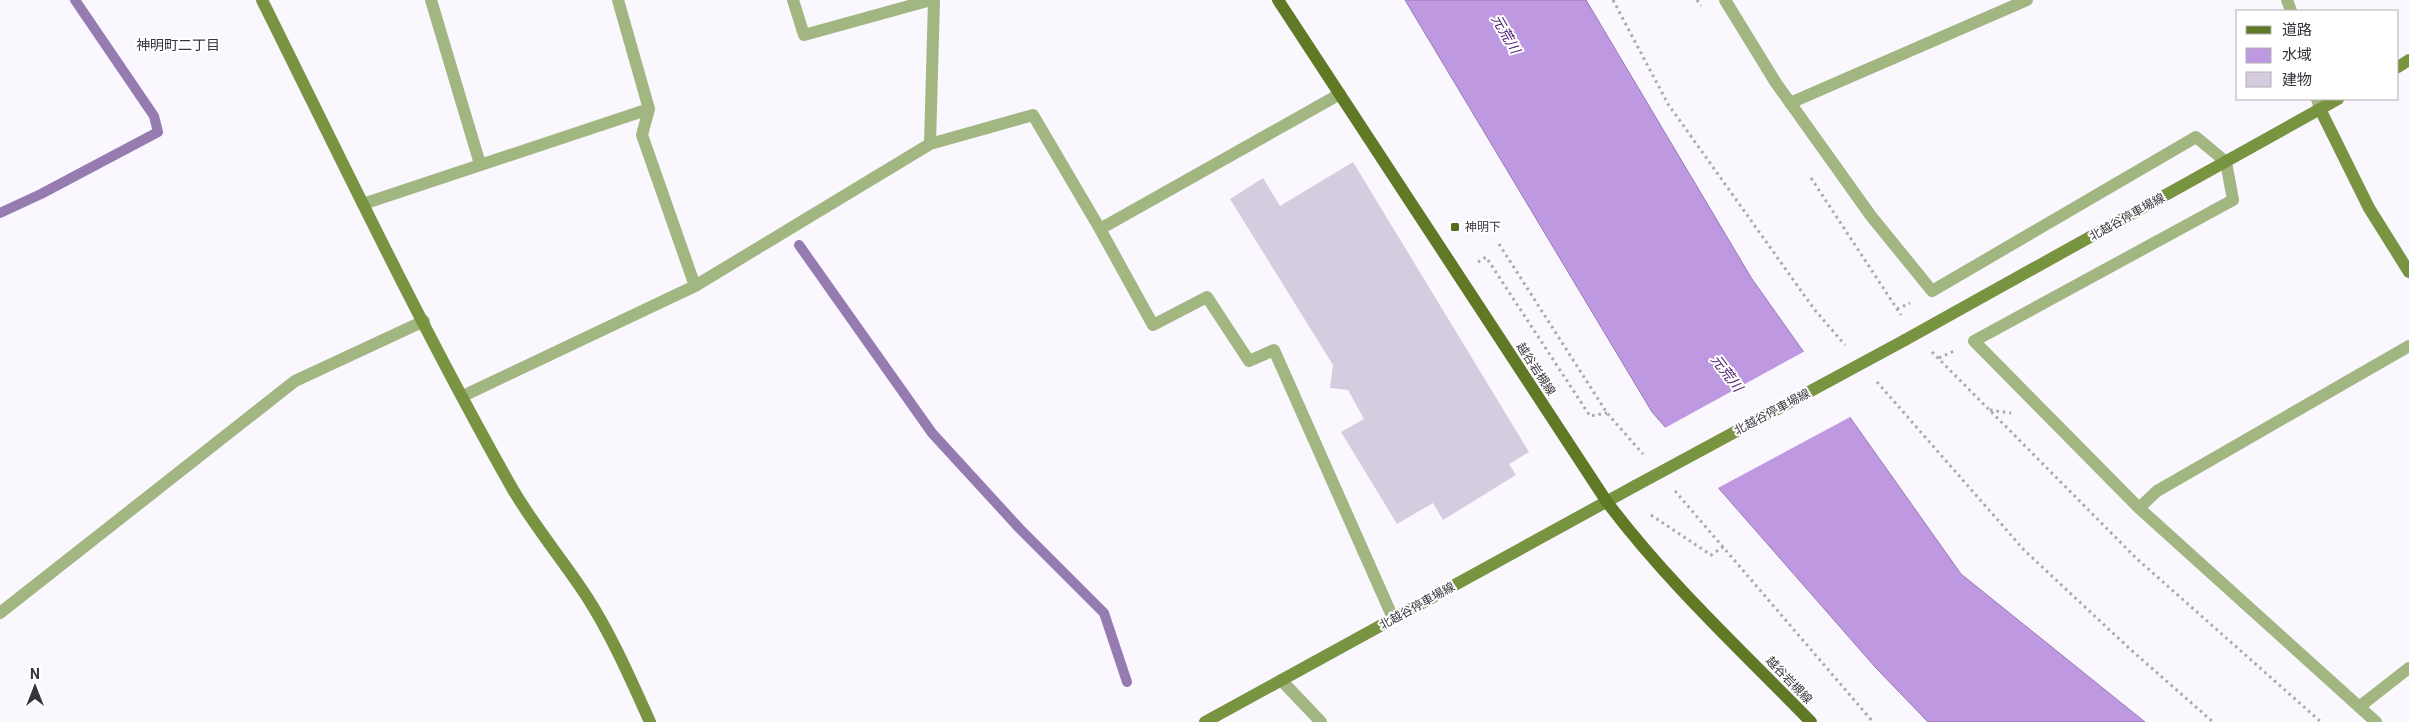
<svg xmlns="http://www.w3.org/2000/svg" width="2409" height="722" font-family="Roboto,'Noto Sans JP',sans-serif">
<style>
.water{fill:#be99e1;stroke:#967bb0}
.pier{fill:#fbf7ff}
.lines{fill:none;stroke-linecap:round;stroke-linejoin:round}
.stream{stroke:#967bb0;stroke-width:10}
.building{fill:#d5ccdf}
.path{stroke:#aba7af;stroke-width:3;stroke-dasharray:2.5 4;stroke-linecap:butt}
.street{stroke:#a2b681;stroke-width:12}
.secondary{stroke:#799441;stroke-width:12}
.primary{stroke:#607924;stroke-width:12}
.secondary-bridge{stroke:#799441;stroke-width:12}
.poi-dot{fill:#556d1d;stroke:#fff;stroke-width:2}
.labels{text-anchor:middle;stroke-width:4;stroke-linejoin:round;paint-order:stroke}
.street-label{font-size:12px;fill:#38343c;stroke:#fff}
.poi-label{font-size:12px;fill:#38343c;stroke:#fff;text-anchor:start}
.water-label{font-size:14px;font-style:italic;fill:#49176b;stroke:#fff}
.neighbourhood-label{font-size:14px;fill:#393241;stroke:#fff}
</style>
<rect width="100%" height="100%" fill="#fbf7ff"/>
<path class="water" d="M1405 0H1586L1752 279 1961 574 2145 722H1928L1876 668 1652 412Z"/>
<path class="pier" d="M1805 351 1852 416 1716 489 1663 429Z"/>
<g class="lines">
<path class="stream" d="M0 213 41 194 158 132 154 116 75 0
M799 245 932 433 1020 529 1104 613 1127 682"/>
</g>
<path class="building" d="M1353 162 1529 452 1509 464 1516 475 1443 520 1433 503 1397 524 1341 432 1364 419 1348 390 1330 388 1333 365 1230 199 1263 178 1280 206Z"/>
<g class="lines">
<path class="path" d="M1613 0 1668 104 1814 309 1845 345
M1697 0 1701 6
M1811 178 1901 315
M1499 244 1607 413 1643 454
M1478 262 1486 257 1590 416 1607 413
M1897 309 1910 303
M1932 352 2136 558 2321 722
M1939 358 1954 351
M1877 382 2024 550 2130 649 2213 722
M1990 410 2011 413
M1675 491 1873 722
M1651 515 1711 555 1723 547"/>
<path class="street" d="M431 0 480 164
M618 0 649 109 642 135 695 286
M793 0 804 35 931 0
M1725 0 1776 83 1871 216 1932 291 2196 137 2226 162 2233 200 1974 341 2139 508 2376 722
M2287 0 2291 11
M2317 99 2320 109
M1790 103 2027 0
M930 144 1033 115 1100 229 1153 325 1207 297 1249 361 1274 350 1393 618
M363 204 649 109
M1100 229 1340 94
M463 396 695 286 930 144 934 0
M2139 508 2157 491 2409 346
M0 613 295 381 424 321
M1281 680 1321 722
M2359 707 2409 668"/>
<path class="secondary" d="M262 0C343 163 422 329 512 488 534 526 563 560 587 597 612 636 631 680 650 722
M2398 67 2409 60
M2320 109 2369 208 2409 272
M1905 340 2338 99
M1205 722 1635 486"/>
<path class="primary" d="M1278 0 1607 502C1667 582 1742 651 1811 722"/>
<path class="secondary-bridge" d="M1635 486 1905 340"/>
</g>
<rect class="poi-dot" x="1450" y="222" width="10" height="10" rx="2.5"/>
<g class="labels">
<g class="street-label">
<text transform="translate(2127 217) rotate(-29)" y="4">北越谷停車場線</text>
<text transform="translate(1536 369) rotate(57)" y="4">越谷岩槻線</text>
<text transform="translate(1772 412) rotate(-28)" y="4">北越谷停車場線</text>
<text transform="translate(1417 606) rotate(-29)" y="4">北越谷停車場線</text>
<text transform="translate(1789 680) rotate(46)" y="4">越谷岩槻線</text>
</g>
<g class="poi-label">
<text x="1465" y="231">神明下</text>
</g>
<g class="water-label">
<text transform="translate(1506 34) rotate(60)" y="5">元荒川</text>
<text transform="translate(1727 373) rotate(53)" y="5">元荒川</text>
</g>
<g class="neighbourhood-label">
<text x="178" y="50">神明町二丁目</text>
</g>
</g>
<rect x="2236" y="10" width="162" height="90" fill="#ffffff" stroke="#afaeb1"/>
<rect x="2246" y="26" width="25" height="8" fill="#607924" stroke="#afaeb1"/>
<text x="2282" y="35" font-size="15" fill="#38343c">道路</text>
<rect x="2246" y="48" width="25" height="15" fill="#be99e1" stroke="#afaeb1"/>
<text x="2282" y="60" font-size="15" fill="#38343c">水域</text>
<rect x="2246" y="72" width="25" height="15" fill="#d5ccdf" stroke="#afaeb1"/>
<text x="2282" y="85" font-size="15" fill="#38343c">建物</text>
<g transform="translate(35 687)" stroke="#ffffff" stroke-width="4" paint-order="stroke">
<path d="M0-4L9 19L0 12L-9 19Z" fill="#38343c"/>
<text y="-8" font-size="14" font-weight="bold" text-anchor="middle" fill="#38343c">N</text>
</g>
</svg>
